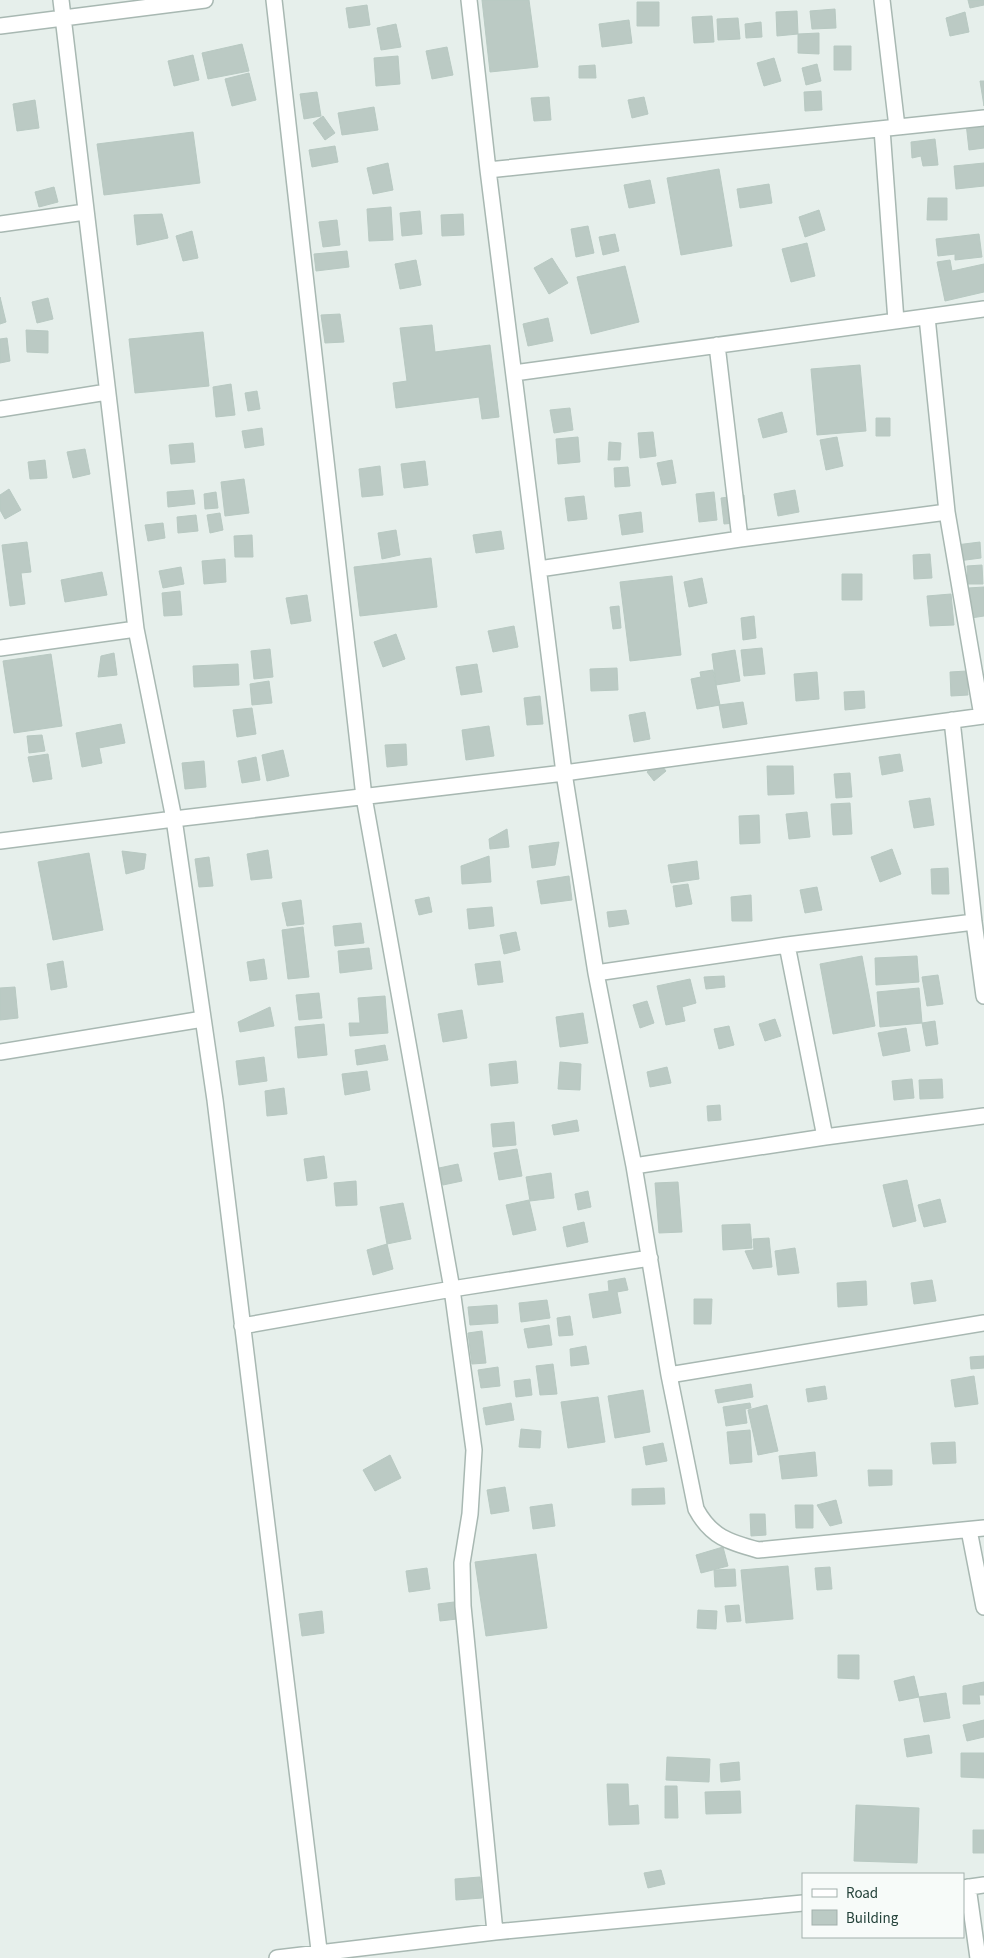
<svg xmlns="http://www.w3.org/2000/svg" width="984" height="1958" font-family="'Source Sans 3',sans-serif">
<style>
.building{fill:#bbcac4;stroke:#b8c9c2}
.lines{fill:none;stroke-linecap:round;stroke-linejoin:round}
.minor-casing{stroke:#a8b8b2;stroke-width:18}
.minor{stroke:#fff;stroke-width:15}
</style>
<rect width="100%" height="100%" fill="#e6efeb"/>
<path class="building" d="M482 0H529L538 67 490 72Z
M968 0H984V5L970 8Z
M637 2H659V26H637Z
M367 5 370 25 349 28 346 8Z
M835 9 836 28 812 29 810 11Z
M797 11 798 34 777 36 776 12Z
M965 12 969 32 950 36 946 18Z
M712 16 714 42 694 43 692 17Z
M738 18 740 39 718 40 717 19Z
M629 20 632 43 602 47 599 24Z
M761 22 762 37 746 38 745 24Z
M396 24 401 47 381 50 377 28Z
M819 33V54L798 53V34Z
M242 44 249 71 208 79 202 53Z
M834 46H851V70H834Z
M447 47 453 75 432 79 426 51Z
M193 55 199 80 174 86 168 61Z
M398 56 400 84 376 86 374 58Z
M774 58 781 81 764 86 757 63Z
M817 64 821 81 806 85 802 68Z
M595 65 596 78H579V66Z
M249 73 256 100 232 106 225 79Z
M980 81H984V106Z
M821 91 822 110 805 111 804 92Z
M317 92 321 116 304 119 300 94Z
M549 97 551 120 534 121 531 98Z
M644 97 648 114 632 118 628 100Z
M35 100 39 128 17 131 13 104Z
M374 107 378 130 342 135 338 113Z
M323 116 335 133 325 140 313 123Z
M984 120V148L969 150 966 123Z
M193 132 200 183 104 195 97 144Z
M935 139 938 165 923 166 921 156 912 158 911 142Z
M335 146 338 162 312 167 309 150Z
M388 163 393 190 373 194 367 168Z
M984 163V186L956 189 954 166Z
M719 169 732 246 681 255 667 178Z
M650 180 655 203 629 208 624 185Z
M769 184 772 203 740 208 737 189Z
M54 187 58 202 39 207 35 192Z
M928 198H947V220H927Z
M391 207 393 240 369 241 367 209Z
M819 210 825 230 805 237 799 217Z
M420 211 422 234 402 236 400 213Z
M162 214 168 238 137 245 134 215Z
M463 214 464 235 442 236 441 215Z
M337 220 340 245 323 247 319 222Z
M588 226 594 253 576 257 571 229Z
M192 231 198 258 183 261 176 236Z
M615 234 619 251 603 255 599 237Z
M979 234 982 257 955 260V254L938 256 936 239Z
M807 243 815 276 791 282 782 249Z
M347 251 349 267 316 271 314 254Z
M552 258 568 283 549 294 534 268Z
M416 260 421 285 400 289 395 264Z
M950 260 952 271 984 264V292L945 301 937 262Z
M625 266 639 322 591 334 577 277Z
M0 297 6 322 0 324Z
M48 298 53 319 37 323 32 302Z
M340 314 344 342 325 343 321 315Z
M548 318 553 341 528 346 523 324Z
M432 325 435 352 490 345 499 417 482 419 479 397 396 408 393 383 407 381 400 328Z
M26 330 48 331V353L27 352Z
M203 332 209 386 135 393 129 339Z
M7 338 10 361 0 363V339Z
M860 365 866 431 817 435 811 369Z
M231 384 235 415 216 417 213 387Z
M257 391 260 409 248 411 245 393Z
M570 408 573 430 554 433 550 410Z
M782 412 787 432 763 438 758 419Z
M876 418H890V436H876Z
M262 428 264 445 245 448 242 431Z
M653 432 656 456 640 458 638 433Z
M578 437 580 462 558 464 556 439Z
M837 437 843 466 826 470 820 440Z
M609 442 621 443 620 460H608Z
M193 443 195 462 171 464 169 445Z
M85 449 90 474 73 478 67 452Z
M45 460 47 478 30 479 28 462Z
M672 460 676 483 662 485 657 463Z
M425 461 428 485 404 488 401 464Z
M380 466 383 495 362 497 359 469Z
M628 467 630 486 615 487 614 468Z
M244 479 249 513 225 516 221 482Z
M9 489 21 510 5 519 0 510V495Z
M193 490 195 504 168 507 167 492Z
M795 490 799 512 778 516 774 494Z
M216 492 218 508 205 509 204 494Z
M714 492 717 520 699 522 696 494Z
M744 495 746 522 724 524 721 498Z
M584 496 587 519 568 521 565 498Z
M641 512 643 532 622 535 619 515Z
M220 513 223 530 210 533 207 515Z
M196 515 198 531 178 533 177 517Z
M163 523 165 538 148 541 145 525Z
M396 530 400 555 382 559 378 533Z
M501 531 504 549 476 553 473 535Z
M252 535 253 557H235L234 536Z
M27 542 31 572 21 573 25 604 10 606 2 545Z
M980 542 981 558 958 561 956 545Z
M930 554 932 578 914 579 913 555Z
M431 558 437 607 360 616 354 567Z
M225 559 226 582 204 584 202 561Z
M982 565 983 584H968L967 566Z
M181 567 184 584 163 588 159 571Z
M102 572 107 595 65 602 61 580Z
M842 574H862V600H842Z
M672 576 681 655 630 661 620 582Z
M702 578 707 603 689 607 684 582Z
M984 587V616L971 618 968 588Z
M180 591 182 615 164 616 162 593Z
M951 594 954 625 930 626 927 596Z
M307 595 311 621 291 624 286 598Z
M619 606 621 628 613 629 610 607Z
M754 616 756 638 743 640 741 618Z
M514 626 518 647 493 652 488 631Z
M396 634 405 659 383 667 374 642Z
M762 648 765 674 744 676 741 650Z
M270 649 273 677 254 679 251 651Z
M735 650 740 681 716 685 712 654Z
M114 653 117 675 98 677 101 656Z
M51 654 62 726 14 733 3 661Z
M238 664 239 685 194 687 193 666Z
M477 664 482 692 461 695 456 667Z
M617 668 618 690 591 691 590 669Z
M713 670 720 705 697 709 691 679 701 677 700 672Z
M967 671 968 695 951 696 950 672Z
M817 672 819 699 796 701 794 674Z
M269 681 272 703 252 705 250 684Z
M864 691 865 708 845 710 844 692Z
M540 696 543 724 527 725 524 698Z
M743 702 747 724 723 728 719 705Z
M252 708 256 734 237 737 233 710Z
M645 712 650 739 634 742 629 715Z
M121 724 125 743 99 748 102 763 82 767 76 733Z
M489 726 494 756 466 760 462 730Z
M42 735 45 751 29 753 27 736Z
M406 744 407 765 387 767 385 745Z
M283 750 289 776 267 781 262 755Z
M48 754 52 779 33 782 28 757Z
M900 754 903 771 882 775 879 757Z
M256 757 260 780 242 783 238 761Z
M204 761 206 787 185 789 182 763Z
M659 762 666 771 654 781 647 772Z
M767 766H793L794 794 768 795Z
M850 773 852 797 836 798 834 774Z
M930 798 934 825 914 828 909 801Z
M850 803 852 834 833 835 831 804Z
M807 812 810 837 789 839 786 814Z
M759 815 760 843 740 844 739 816Z
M507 829 509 847 490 849 489 839Z
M559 842 555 865 532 868 529 846Z
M892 849 901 874 880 882 871 857Z
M268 850 272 878 251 880 247 854Z
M122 851 146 854 144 869 126 874Z
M89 853 103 930 53 940 38 862Z
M489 856 491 882 462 884 461 866Z
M209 857 213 886 199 887 195 859Z
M697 861 699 879 671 883 668 865Z
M948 868 949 894H932L931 869Z
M569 876 572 900 541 904 537 881Z
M688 884 692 904 676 907 673 886Z
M817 887 822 910 805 913 800 890Z
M751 895 752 921H732L731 897Z
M429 897 432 912 419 915 415 900Z
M301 900 304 924 287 926 282 903Z
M492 907 494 926 469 929 467 909Z
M626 910 629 924 609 927 607 912Z
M361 923 364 943 335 946 333 926Z
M303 927 309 977 288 979 282 930Z
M516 932 520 950 504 954 500 935Z
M369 948 372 969 340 973 338 951Z
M862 956 875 1026 833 1034 820 964Z
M917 956 919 982 876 985 875 958Z
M264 959 267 979 250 981 247 962Z
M63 961 67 987 51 990 47 964Z
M500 961 503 982 478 985 475 964Z
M938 975 943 1004 927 1006 922 977Z
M724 976 725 987 706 989 704 977Z
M690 979 696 1003 682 1007 685 1021 666 1025 657 986Z
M15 987 18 1018 0 1020V988Z
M919 988 922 1023 880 1027 877 992Z
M319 993 322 1018 299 1020 296 995Z
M385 996 388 1033 350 1036 349 1023H360L358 998Z
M647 1001 654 1023 640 1028 633 1005Z
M270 1007 274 1026 240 1032 238 1022Z
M462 1010 467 1038 443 1042 438 1014Z
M583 1013 588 1043 560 1047 556 1017Z
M775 1019 781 1036 765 1041 759 1024Z
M935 1021 938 1044 926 1046 922 1023Z
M324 1024 327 1055 298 1058 295 1027Z
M729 1026 734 1045 719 1049 714 1029Z
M906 1028 910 1051 883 1056 878 1033Z
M385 1045 388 1060 357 1065 355 1050Z
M264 1057 267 1081 239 1085 236 1061Z
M516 1061 518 1083 491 1086 489 1064Z
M560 1062 581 1064 580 1090 558 1089Z
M667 1067 671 1083 650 1087 647 1072Z
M367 1071 370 1090 345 1095 342 1074Z
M912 1079 914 1098 894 1100 892 1081Z
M942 1079 943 1098 920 1099 919 1080Z
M284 1088 287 1114 267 1116 265 1091Z
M720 1105 721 1120 708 1121 707 1106Z
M577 1120 579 1131 554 1135 552 1125Z
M514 1122 516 1145 493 1147 491 1124Z
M517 1149 522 1176 499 1180 494 1153Z
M324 1156 327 1178 307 1181 304 1159Z
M458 1164 462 1181 443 1185 439 1168Z
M551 1173 554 1198 530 1201 526 1177Z
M907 1180 916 1221 893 1227 883 1185Z
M356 1181 357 1205 336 1206 334 1183Z
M678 1182 682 1232 659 1233 655 1183Z
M588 1191 591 1207 578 1210 575 1194Z
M940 1199 946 1222 924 1227 918 1205Z
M529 1200 536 1230 513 1235 506 1205Z
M403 1203 411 1239 387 1244 380 1207Z
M584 1222 588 1242 567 1247 563 1227Z
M750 1224 752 1248 723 1250 722 1225Z
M769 1238 772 1267 753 1269 745 1251 754 1250 753 1239Z
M387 1244 393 1269 373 1275 367 1250Z
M795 1248 799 1273 778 1275 775 1251Z
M625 1278 628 1290 617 1292 621 1313 593 1318 589 1294 609 1291 608 1281Z
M932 1280 936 1301 914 1304 911 1283Z
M866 1281 867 1305 838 1307 837 1283Z
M694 1299H712L711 1324H694Z
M547 1300 550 1318 521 1322 519 1303Z
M497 1305 498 1323 470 1325 468 1307Z
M570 1316 573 1335 559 1336 557 1318Z
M549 1325 552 1345 528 1348 524 1329Z
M482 1331 486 1363 472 1364 468 1333Z
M586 1346 589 1364 571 1366 570 1349Z
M984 1356V1368L971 1369 970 1357Z
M553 1364 557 1394 540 1395 536 1366Z
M498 1367 500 1386 481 1388 478 1370Z
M974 1376 978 1404 955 1407 951 1380Z
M530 1379 532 1395 516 1397 514 1381Z
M751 1384 753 1397 718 1403 715 1390Z
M825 1386 827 1399 808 1402 806 1389Z
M643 1390 650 1432 615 1438 608 1396Z
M598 1397 605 1442 568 1448 561 1402Z
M511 1403 514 1420 486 1425 483 1408Z
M750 1403 751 1408 745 1409 747 1423 726 1426 723 1407Z
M767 1405 778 1451 758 1455 748 1410Z
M521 1429 541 1431 540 1448 519 1447Z
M750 1430 752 1462 730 1464 727 1432Z
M955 1442 956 1463 933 1464 931 1443Z
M663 1443 667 1461 646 1465 643 1447Z
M815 1452 817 1476 782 1479 779 1456Z
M390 1455 401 1478 375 1491 363 1470Z
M868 1470H892V1485L869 1486Z
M505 1487 509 1511 491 1514 487 1490Z
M664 1488 665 1504 632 1505V1489Z
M836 1500 842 1523 830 1526 817 1505Z
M552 1504 555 1526 533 1529 530 1507Z
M795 1505H813V1528H796Z
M750 1514H765L766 1535 751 1536Z
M723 1547 728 1566 701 1573 696 1555Z
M536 1554 547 1628 486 1636 475 1562Z
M788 1566 793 1619 746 1623 741 1570Z
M830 1567 832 1589 817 1590 815 1568Z
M427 1568 430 1589 409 1592 406 1571Z
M735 1569 736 1586 715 1587 714 1570Z
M454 1602 457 1619 440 1621 438 1604Z
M739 1605 741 1621 727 1622 725 1606Z
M698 1610 717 1611 716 1629 697 1628Z
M322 1611 324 1633 302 1636 299 1614Z
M838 1655H859V1679L838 1678Z
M914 1676 919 1697 899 1701 894 1681Z
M984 1682V1695H979L980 1704H963V1686Z
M946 1693 950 1718 924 1722 919 1697Z
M984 1720V1737L967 1741 963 1725Z
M929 1735 932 1753 907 1757 904 1739Z
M961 1753H984V1778L961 1777Z
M667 1757 710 1759 709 1782 666 1780Z
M739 1762 740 1780 721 1782 720 1764Z
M607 1784H628L629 1806 638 1805 639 1824 609 1825Z
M665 1786H677L678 1818H665Z
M740 1791 741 1813 706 1814 705 1792Z
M856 1805 919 1808 917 1863 854 1861Z
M973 1830H984V1853H973Z
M661 1870 665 1884 648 1888 644 1873Z
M480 1877 482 1898 456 1900 455 1879Z"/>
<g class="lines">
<defs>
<path id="minor" d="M61 0 136 629 174 819 215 1100 320 1958
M274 0 364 797 452 1289 474 1450 470 1514 462 1563 463 1606 495 1932
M469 0 488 170 564 773 596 973 634 1166 825 1137 984 1116
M882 0 897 127
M0 26 205 0
M882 129 896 321
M488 170 984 118
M0 224 85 212
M927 317 947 512 982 716
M717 345 740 539
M514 373 984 309
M0 409 107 392
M539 569 740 539 947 512
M0 648 136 629
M952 720 974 922 984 996
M0 841 174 819 564 773 984 716
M787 945 825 1137
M596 973 787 945 974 922
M0 1052 203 1019
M634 1166 669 1375 696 1509C711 1537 729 1542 758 1550L984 1528
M242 1326 452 1289 650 1258
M669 1375 984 1323
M969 1530 984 1607
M968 1887 978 1958
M963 1888 984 1885
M277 1958 495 1932 803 1903"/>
</defs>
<use href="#minor" class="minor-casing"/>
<use href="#minor" class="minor"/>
</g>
<rect x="802" y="1873" width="162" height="65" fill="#f7fbf9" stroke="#a3b1ad"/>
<rect x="812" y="1889" width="25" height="8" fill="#ffffff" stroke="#a3b1ad"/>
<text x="846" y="1898" font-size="15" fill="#24423a">Road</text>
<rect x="812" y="1910" width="25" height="15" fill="#bbcac4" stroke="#a3b1ad"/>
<text x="846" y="1923" font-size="15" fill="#24423a">Building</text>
</svg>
